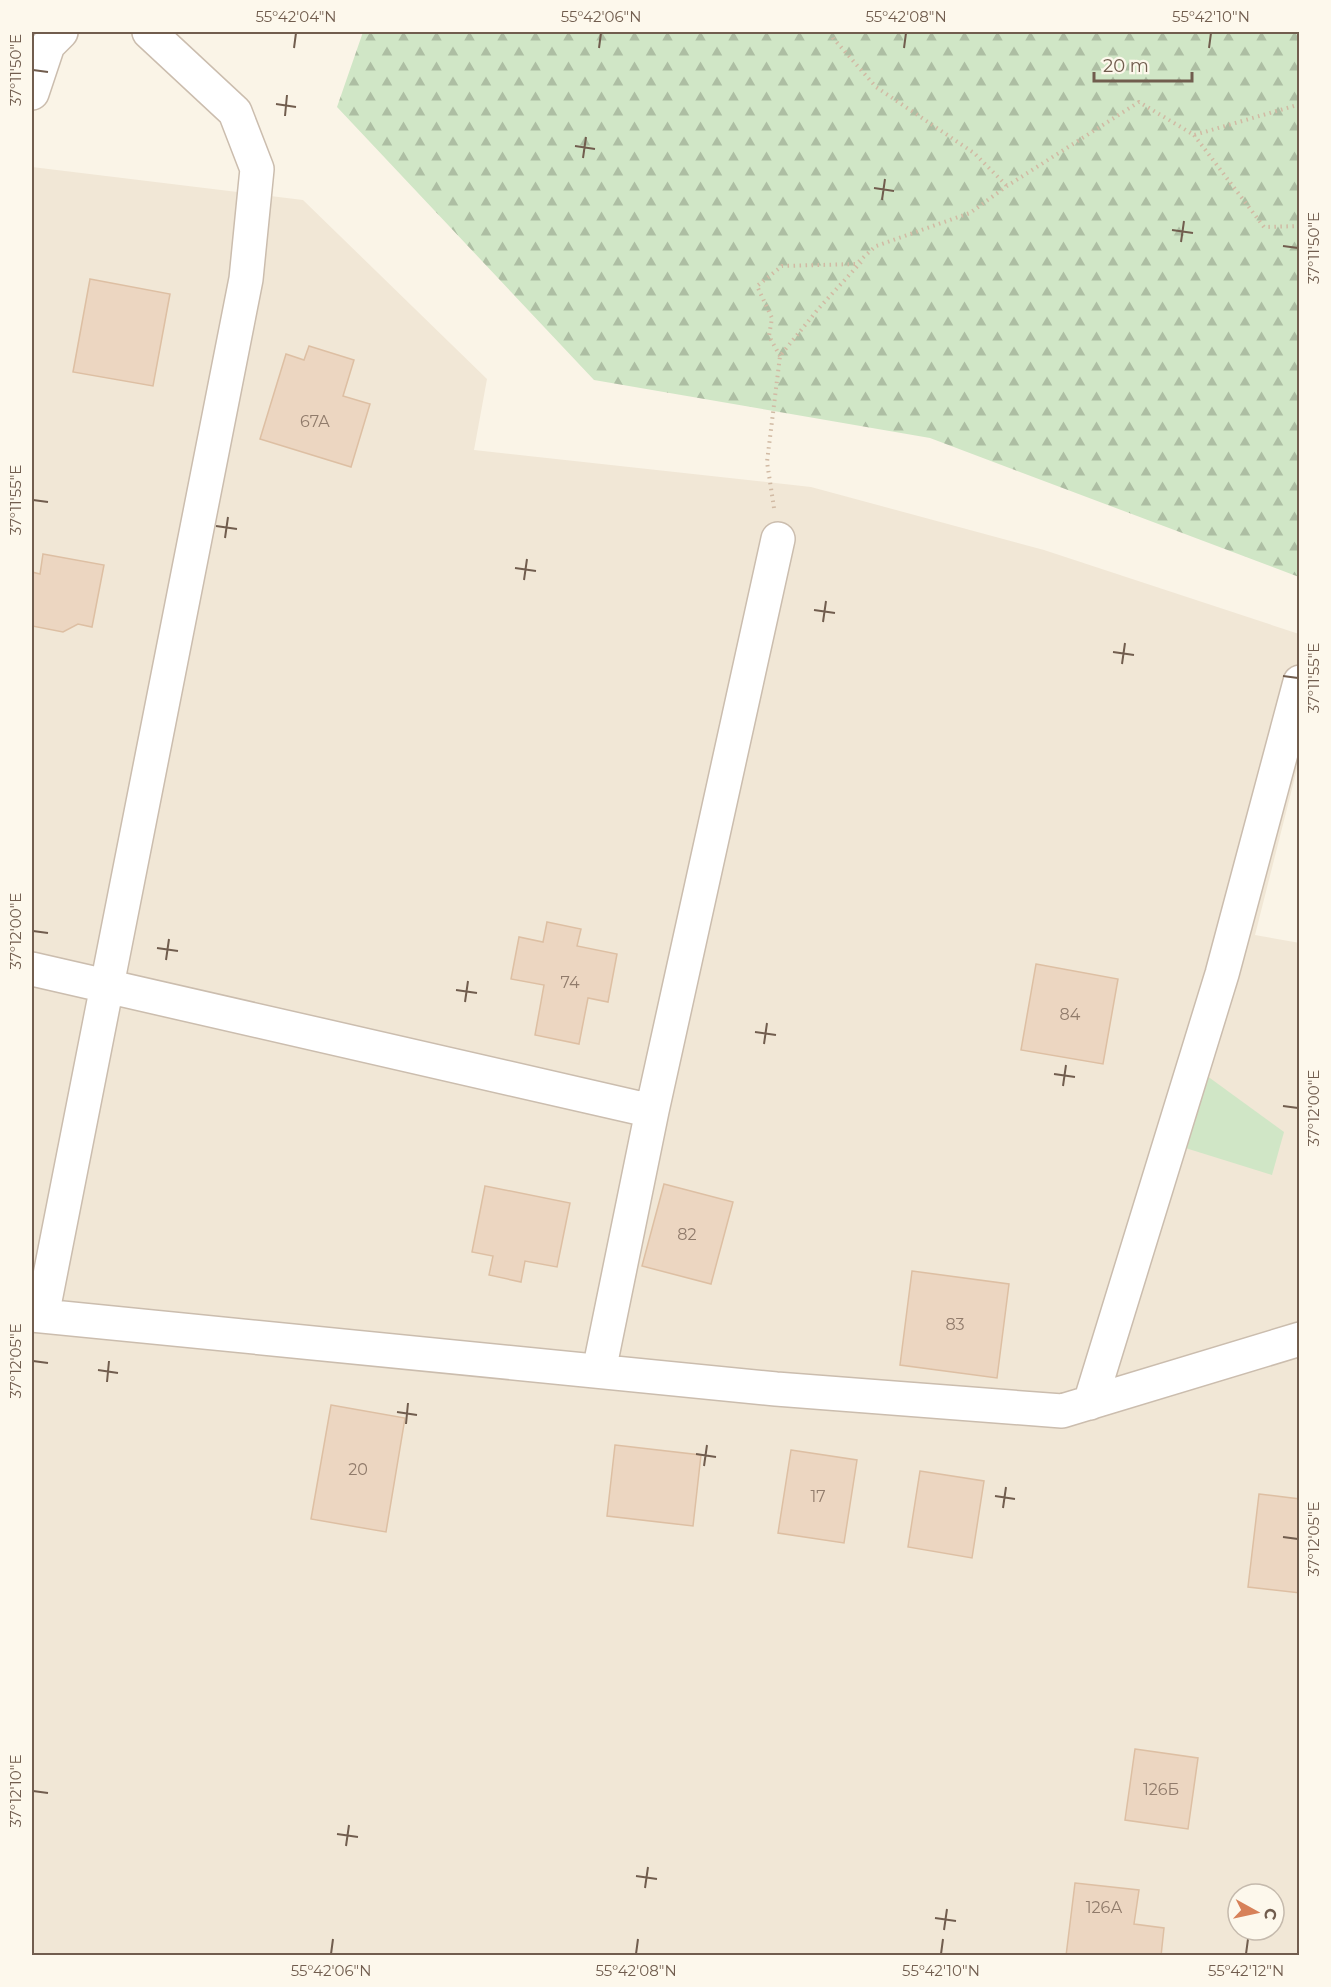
<svg xmlns="http://www.w3.org/2000/svg" width="1331" height="1987" font-family="Montserrat,sans-serif">
<style>
.residential{fill:#f1e7d6;fill-rule:evenodd}
.forest{fill:url(#forest-firs)}
.park{fill:#d0e6c6}
.building{fill:#ecd6c1;stroke:#ddbfa3;stroke-width:1.5}
.lines{fill:none;stroke-linecap:round;stroke-linejoin:round}
.minor-casing{stroke:#cbbdae;stroke-width:36}
.path{stroke:#d1baa4;stroke-width:4;stroke-dasharray:1.5 4.5;stroke-linecap:butt}
.minor{stroke:#fff;stroke-width:33}
.ticks{fill:none;stroke:#715d4e;stroke-width:2}
.labels{text-anchor:middle;stroke-width:4.5;stroke-linejoin:round;paint-order:stroke}
.number-label{font-size:16px;fill:#907b6b}
.neatline{fill:none;stroke:#715d4e;stroke-width:2}
.ticks-label{font-size:15px;text-anchor:middle;fill:#715d4e}
</style>
<defs>
<pattern id="forest-firs" width="22" height="20" patternUnits="userSpaceOnUse" patternTransform="scale(1.5)"><rect width="22" height="20" fill="#d0e6c6"/><path d="M5 1l3.5 6h-7zM16 11l3.5 6h-7z" fill="#adbea3"/></pattern>
</defs>
<rect width="100%" height="100%" fill="#faf4e7"/>
<path class="residential" d="M32 167 303 200 487 379 474 450 811 487 1044 550 1299 634V761L1255 935 1300 943 1299 1955 32 1956ZM1238 1894H1274V1930H1238Z"/>
<path class="forest" d="M363 32H1299V577L930 438 594 380 337 107Z"/>
<path class="park" d="M1203 1073 1284 1132 1272 1175 1179 1146Z"/>
<path class="building" d="M90 279 170 294 153 386 73 372Z
M309 346 354 360 343 396 370 404 351 467 260 439 286 354 304 360Z
M43 554 104 565 92 627 78 624 63 632 32 626V572L40 574Z
M547 922 581 929 577 946 617 954 608 1002 588 998 579 1044 535 1035 544 985 511 979 519 937 543 942Z
M1036 964 1118 979 1103 1064 1021 1050Z
M664 1184 733 1202 711 1284 642 1266Z
M485 1186 570 1203 557 1267 525 1261 521 1282 489 1275 493 1256 472 1252Z
M912 1271 1009 1284 997 1378 900 1365Z
M331 1405 405 1418 386 1532 311 1519Z
M615 1445 701 1455 693 1526 607 1516Z
M791 1450 857 1460 844 1543 778 1533Z
M920 1471 984 1481 972 1558 908 1547Z
M1259 1494 1300 1499V1593L1248 1587Z
M1135 1749 1198 1758 1188 1829 1125 1820Z
M1075 1883 1139 1890 1134 1924 1164 1928 1161 1956H1066Z"/>
<g class="lines">
<defs>
<path id="minor" d="M32 93 48 45 61 32
M32 969 652 1111 599 1371
M652 1111 778 539
M32 1315 776 1389 1062 1411 1300 1339
M42 1316 246 279 257 169 235 112 149 32
M1090 1403 1222 974 1300 682"/>
</defs>
<use href="#minor" class="minor-casing"/>
<path class="path" d="M831 32 833 38 876 87 974 153 1007 186
M1194 135 1264 227 1300 226
M780 356 769 336 772 318 757 286 782 266 856 264 876 246 970 213 1007 186 1139 102 1194 135 1294 106H1300
M774 508 767 462 780 356 819 308 863 260"/>
<use href="#minor" class="minor"/>
</g>
<path class="ticks" d="M294 48 296 33M599 48 601 33M904 48 906 33M1209 48 1211 33M33 70 48 72M276 104 296 107M285 116 287 95M575 146 595 149M583 158 586 137M874 188 894 191M882 200 885 179M1172 230 1193 233M1181 242 1184 221M1283 246 1298 248M33 500 48 502M216 526 237 529M225 538 228 517M515 568 536 571M524 580 527 559M814 610 835 613M823 622 826 601M1113 652 1134 655M1122 664 1125 643M1283 676 1298 678M33 931 48 933M157 948 178 951M166 960 169 939M456 990 477 993M465 1002 468 981M755 1032 776 1035M764 1044 767 1023M1054 1074 1075 1077M1063 1086 1066 1065M1283 1106 1298 1108M33 1361 48 1363M98 1370 118 1373M107 1382 109 1361M397 1412 417 1415M406 1424 408 1403M696 1454 716 1457M704 1466 707 1445M995 1496 1015 1499M1003 1508 1006 1487M1283 1537 1298 1539M33 1791 48 1793M337 1834 358 1837M346 1846 349 1825M636 1876 657 1879M645 1888 648 1867M935 1918 956 1921M944 1930 947 1909M331 1954 333 1939M636 1954 638 1939M941 1954 943 1939M1246 1954 1248 1939"/>
<g class="labels">
<g class="number-label">
<text x="315" y="427">67А</text>
<text x="570" y="988">74</text>
<text x="1070" y="1020">84</text>
<text x="687" y="1240">82</text>
<text x="955" y="1330">83</text>
<text x="358" y="1475">20</text>
<text x="818" y="1502">17</text>
<text x="1161" y="1795">126Б</text>
<text x="1104" y="1913">126А</text>
</g>
</g>
<rect width="1331" height="1987" fill="none" stroke="#fdf8ec" stroke-width="66"/>
<g transform="translate(1256 1912) rotate(98)"><circle r="28" fill="#fdf8ec" stroke="#c5baad" stroke-width="1.5"/>
<path d="M0-4.5L10 22L0 15L-10 22Z" fill="#d78159"/>
<text y="-9" font-size="16" font-weight="bold" text-anchor="middle" fill="#715d4e">С</text>
</g>
<path d="M1094 72v9h98v-9" fill="none" stroke="#715d4e" stroke-width="3"/>
<text x="1103" y="72" font-size="18" fill="#715d4e" stroke="#fdf8ec" stroke-width="4.5" paint-order="stroke">20 m</text>
<rect x="33" y="33" width="1265" height="1921" class="neatline"/>
<g class="ticks-label">
<text x="296" y="22">55°42'04"N</text>
<text x="601" y="22">55°42'06"N</text>
<text x="906" y="22">55°42'08"N</text>
<text x="1211" y="22">55°42'10"N</text>
<text transform="translate(16 70) rotate(-90)" y="5">37°11'50"E</text>
<text transform="translate(1314 248) rotate(-90)" y="5">37°11'50"E</text>
<text transform="translate(16 500) rotate(-90)" y="5">37°11'55"E</text>
<text transform="translate(1314 678) rotate(-90)" y="5">37°11'55"E</text>
<text transform="translate(16 931) rotate(-90)" y="5">37°12'00"E</text>
<text transform="translate(1314 1108) rotate(-90)" y="5">37°12'00"E</text>
<text transform="translate(16 1361) rotate(-90)" y="5">37°12'05"E</text>
<text transform="translate(1314 1539) rotate(-90)" y="5">37°12'05"E</text>
<text transform="translate(16 1791) rotate(-90)" y="5">37°12'10"E</text>
<text x="331" y="1976">55°42'06"N</text>
<text x="636" y="1976">55°42'08"N</text>
<text x="941" y="1976">55°42'10"N</text>
<text x="1246" y="1976">55°42'12"N</text>
</g>
</svg>
